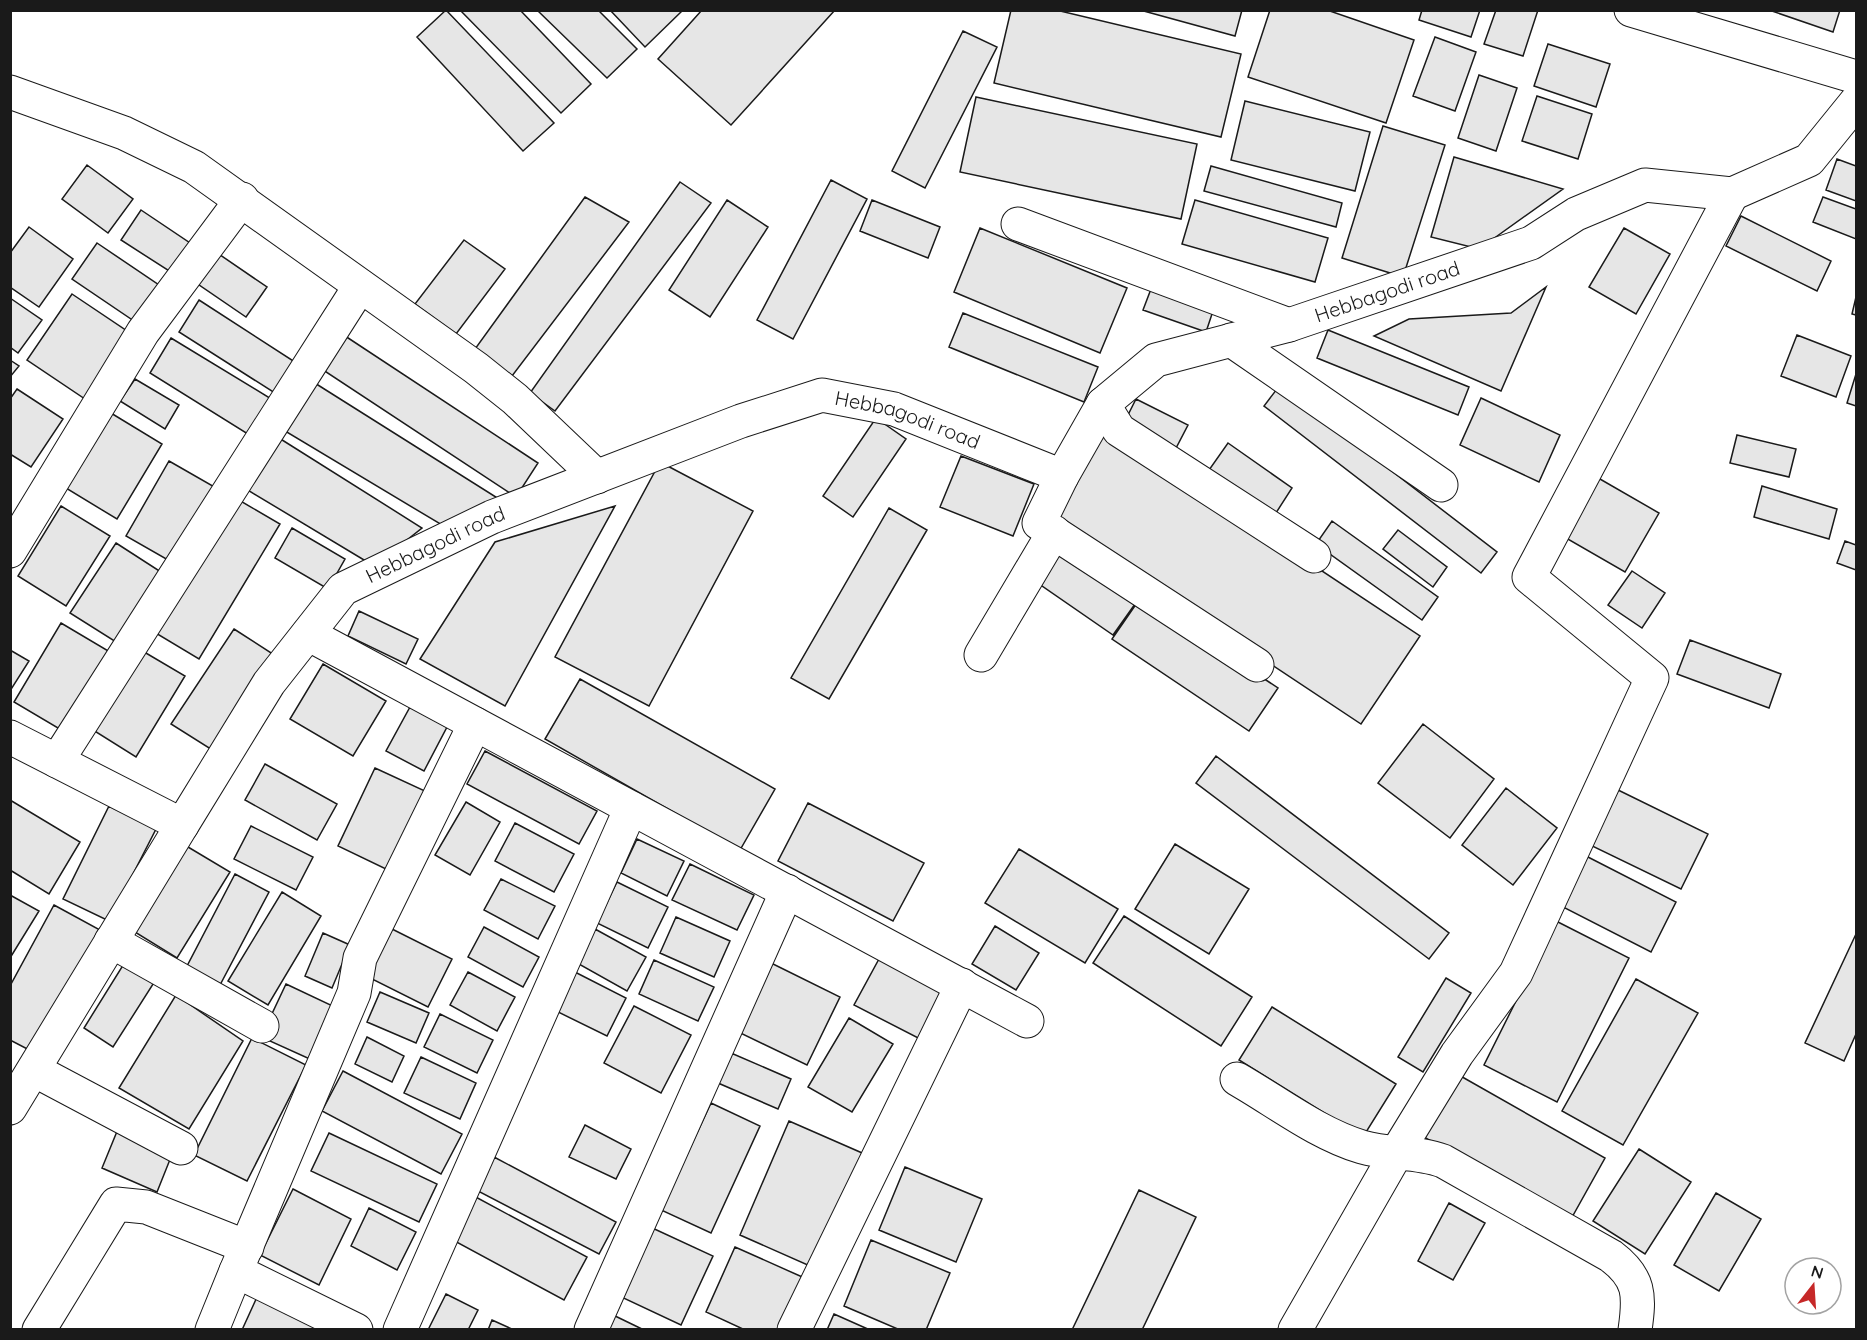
<svg xmlns="http://www.w3.org/2000/svg" width="1867" height="1340" font-family="Quicksand,sans-serif">
<style>
.building{fill:#e6e6e6;stroke:#1a1a1a;stroke-width:1.5}
.lines{fill:none;stroke-linecap:round;stroke-linejoin:round}
.minor-casing{stroke:#1a1a1a;stroke-width:35}
.minor{stroke:#fff;stroke-width:33}
.labels{text-anchor:middle;stroke-width:4.5;stroke-linejoin:round;paint-order:stroke}
.street-label{font-size:20px;fill:#1a1a1a;stroke:#fff}
</style>
<rect width="100%" height="100%" fill="#fff"/>
<path class="building" d="M446 10 554 123 523 151 417 37Z
M460 10H520L591 84 561 113Z
M537 10H598L637 49 607 78Z
M610 10H683L645 47Z
M702 10H835L731 125 658 59Z
M1011 10H1056L1241 54 1221 137 994 83Z
M1140 10H1242L1235 36Z
M1270 10H1327L1414 40 1386 123 1248 77Z
M1422 10H1480L1471 37 1419 20Z
M1496 10H1538L1523 56 1484 44Z
M1769 10H1840L1833 32Z
M963 31 997 47 925 188 892 171Z
M1435 37 1476 52 1455 111 1413 96Z
M1548 44 1610 64 1596 107 1534 86Z
M1479 75 1517 88 1496 151 1458 138Z
M1537 96 1592 114 1578 159 1522 141Z
M976 97 1197 144 1181 219 960 172Z
M1245 101 1370 132 1355 191 1231 160Z
M1383 126 1445 145 1403 277 1342 258Z
M1454 157 1563 189 1479 249 1431 237Z
M1837 159 1856 166V201L1826 190Z
M87 165 133 199 108 233 62 199Z
M1211 166 1342 203 1336 227 1204 191Z
M831 180 867 199 793 339 757 320Z
M680 182 711 203 555 411 530 393Z
M585 197 629 222 512 376 475 349Z
M1823 197 1856 209V239L1813 222Z
M727 200 768 227 710 317 669 290Z
M872 200 940 227 928 258 860 231Z
M1195 200 1328 238 1315 282 1182 244Z
M141 210 196 247 177 276 121 240Z
M1741 216 1831 261 1817 291 1726 246Z
M29 227 73 259 39 307 10 287V253Z
M980 228 1127 288 1100 353 954 292Z
M1624 228 1670 254 1636 314 1589 287Z
M464 240 505 269 456 334 415 304Z
M97 243 159 285 134 321 72 279Z
M210 248 267 287 246 317 189 278Z
M1546 287 1501 391 1374 336 1409 319 1511 313Z
M1151 289 1213 311 1206 332 1143 310Z
M72 294 133 335 88 401 27 360Z
M1856 297V315L1852 314Z
M10 298 42 320 18 353 10 347Z
M199 300 298 364 278 395 179 332Z
M963 313 1098 367 1084 402 949 347Z
M336 330 538 463 516 497 314 364Z
M1328 330 1469 387 1458 415 1317 358Z
M1797 335 1851 356 1836 397 1781 376Z
M171 338 273 400 251 436 150 373Z
M10 360 19 366 10 377Z
M1856 374V406L1847 403Z
M135 379 179 405 165 429 120 401Z
M310 380 499 499 447 528 280 428Z
M1280 385 1497 552 1481 573 1264 406Z
M17 389 63 419 31 467 10 454V399Z
M1481 398 1560 435 1539 482 1460 445Z
M1136 399 1188 425 1175 450 1123 425Z
M101 407 162 444 117 519 56 482Z
M876 418 906 439 853 517 823 496Z
M1105 427 1420 636 1361 724 1046 515Z
M1737 435 1796 449 1789 477 1730 463Z
M279 438 422 528 374 566 246 489Z
M1228 443 1292 488 1274 516 1209 470Z
M961 456 1034 484 1013 536 940 507Z
M169 461 218 489 175 564 126 536Z
M660 462 753 511 649 706 555 657Z
M1593 475 1659 513 1625 572 1559 534Z
M1762 486 1837 509 1829 539 1754 517Z
M232 496 280 524 199 659 149 629Z
M61 506 110 536 66 606 18 576Z
M615 506 505 706 420 659 495 542Z
M889 508 927 530 829 699 791 678Z
M1332 521 1438 597 1422 620 1316 544Z
M292 528 345 559 328 589 275 558Z
M1398 530 1447 567 1433 587 1383 549Z
M1059 540 1140 597 1113 635 1032 579Z
M1845 541 1856 545V570L1837 563Z
M116 543 161 572 116 642 70 613Z
M1632 571 1665 593 1642 628 1608 605Z
M1141 597 1278 688 1249 731 1112 639Z
M359 611 418 639 406 664 348 636Z
M61 623 110 652 63 731 14 702Z
M234 629 279 658 217 753 171 724Z
M1690 640 1781 674 1769 708 1677 674Z
M134 646 185 676 136 757 85 725Z
M10 650 29 661 10 691Z
M323 664 386 701 353 756 290 719Z
M580 679 775 789 740 850 545 739Z
M410 707 447 727 424 771 386 751Z
M1423 724 1494 779 1450 838 1378 783Z
M485 751 597 811 579 844 467 784Z
M1216 756 1449 933 1429 959 1196 783Z
M265 764 337 804 317 840 245 800Z
M375 768 425 791 388 870 338 846Z
M1506 788 1557 828 1513 885 1462 845Z
M1614 788 1708 834 1681 889 1588 844Z
M10 800 80 842 49 894 10 870Z
M466 802 500 822 470 875 435 855Z
M808 803 924 863 893 921 778 861Z
M109 806 156 829 109 921 63 899Z
M515 823 574 854 554 892 495 861Z
M251 826 313 857 296 890 234 859Z
M637 839 684 861 667 896 621 873Z
M183 844 230 872 177 958 130 929Z
M1175 844 1249 889 1209 954 1135 909Z
M1019 849 1118 909 1085 963 985 903Z
M1586 856 1676 902 1651 952 1561 906Z
M690 864 754 895 737 930 672 900Z
M235 874 269 892 220 985 186 968Z
M501 879 555 906 538 939 484 910Z
M617 882 668 907 648 948 597 923Z
M282 892 321 916 268 1005 228 981Z
M10 895 39 911 10 958Z
M54 905 100 930 35 1053 10 1040V986Z
M1124 916 1252 997 1221 1046 1093 963Z
M676 917 730 941 714 977 660 953Z
M1556 921 1629 958 1557 1102 1484 1065Z
M995 926 1039 953 1016 990 972 964Z
M484 927 539 957 523 987 468 957Z
M390 928 452 959 428 1007 366 976Z
M595 929 646 957 627 991 577 963Z
M323 933 350 945 332 988 305 976Z
M1856 934V1034L1844 1061 1805 1043Z
M879 959 948 995 924 1041 854 1005Z
M654 960 714 987 698 1021 639 994Z
M765 960 840 997 807 1065 732 1029Z
M125 962 155 981 113 1047 84 1028Z
M569 969 626 998 607 1036 550 1008Z
M468 972 515 997 497 1031 450 1005Z
M1446 978 1471 993 1423 1072 1398 1057Z
M1636 979 1698 1013 1623 1145 1562 1111Z
M286 984 337 1008 312 1060 261 1037Z
M380 992 429 1013 416 1043 367 1022Z
M176 995 243 1041 189 1129 119 1088Z
M634 1006 691 1035 661 1093 604 1063Z
M1272 1007 1396 1084 1363 1137 1239 1060Z
M440 1014 493 1040 477 1073 424 1047Z
M849 1018 893 1044 852 1112 808 1087Z
M367 1037 404 1056 392 1082 355 1064Z
M252 1038 306 1065 247 1181 194 1155Z
M731 1053 791 1079 778 1109 718 1083Z
M421 1057 476 1083 460 1119 404 1093Z
M343 1071 462 1134 441 1174 322 1111Z
M1457 1074 1605 1158 1571 1219 1422 1136Z
M711 1103 760 1126 711 1233 661 1210Z
M789 1121 869 1156 819 1270 740 1235Z
M585 1125 631 1149 616 1179 569 1157Z
M118 1129 173 1152 157 1192 102 1168Z
M329 1133 437 1184 419 1222 311 1171Z
M1639 1149 1691 1182 1645 1254 1593 1221Z
M494 1157 616 1222 599 1254 476 1190Z
M905 1167 982 1199 956 1262 879 1230Z
M293 1189 351 1219 319 1285 260 1255Z
M1139 1190 1196 1217 1142 1330H1072Z
M1716 1193 1761 1219 1719 1291 1674 1265Z
M472 1195 587 1257 564 1300 449 1238Z
M1449 1203 1485 1223 1453 1280 1418 1261Z
M369 1208 416 1232 397 1270 351 1246Z
M648 1226 713 1256 681 1325 617 1295Z
M871 1240 950 1273 926 1330H900L844 1306Z
M735 1247 809 1280 787 1330H745L706 1312Z
M446 1294 478 1310 468 1330H428Z
M257 1297 328 1330H242Z
M611 1314 644 1330H603Z
M834 1314 870 1330H827Z
M492 1320 514 1330H488Z"/>
<g class="lines">
<defs>
<g id="minor">
<path d="M1631 10 1856 77"/>
<path d="M10 92 124 133 194 167 476 368 515 399 597 477"/>
<path d="M1018 224 1289 325"/>
<path d="M1231 340 1441 485"/>
<path d="M1103 404 1119 430 1314 556"/>
<path d="M1062 476 1039 523 1257 665"/>
<path d="M10 551 143 332 242 199"/>
<path d="M308 634 1027 1021"/>
<path d="M981 655 1054 532"/>
<path id="s1" d="M10 737 182 825 269 683 343 589 492 517 741 421 822 395 894 409 1062 476 1103 404 1156 360 1289 325 1531 243 1576 214 1645 185 1732 194 1809 160 1856 102"/>
<path d="M57 761 360 286"/>
<path d="M111 941 262 1026"/>
<path d="M34 1070 181 1148"/>
<path d="M1237 1079C1277 1102 1318 1134 1362 1147 1389 1155 1417 1151 1443 1161L1611 1256C1640 1278 1640 1295 1635 1330"/>
<path d="M10 1108 182 825"/>
<path d="M39 1330 116 1204 146 1207 247 1247"/>
<path d="M212 1330 236 1271"/>
<path d="M356 1330 236 1271 354 993 360 958 475 724"/>
<path d="M400 1330 631 808"/>
<path d="M591 1330 787 891"/>
<path d="M794 1330 962 985"/>
<path d="M1295 1330 1397 1152 1457 1054 1516 973 1652 678 1529 577 1732 194"/>
</g>
</defs>
<use href="#minor" class="minor-casing"/>
<use href="#minor" class="minor"/>
</g>
<g class="labels">
<g class="street-label">
<text dy="7" stroke="none"><textPath href="#s1" startOffset="1644">Hebbagodi road</textPath></text>
<text dy="7" stroke="none"><textPath href="#s1" startOffset="1086">Hebbagodi road</textPath></text>
<text dy="7" stroke="none"><textPath href="#s1" startOffset="582">Hebbagodi road</textPath></text>
</g>
</g>
<rect width="1867" height="1340" fill="none" stroke="#1a1a1a" stroke-width="24"/>
<g transform="translate(1813 1286) rotate(17)"><circle r="28" fill="#ffffff" stroke="#a3a3a3" stroke-width="1.5"/>
<path d="M0-4.5L10 22L0 15L-10 22Z" fill="#c62828"/>
<text y="-9" font-size="16" font-weight="bold" text-anchor="middle" fill="#1a1a1a">N</text>
</g>
</svg>
